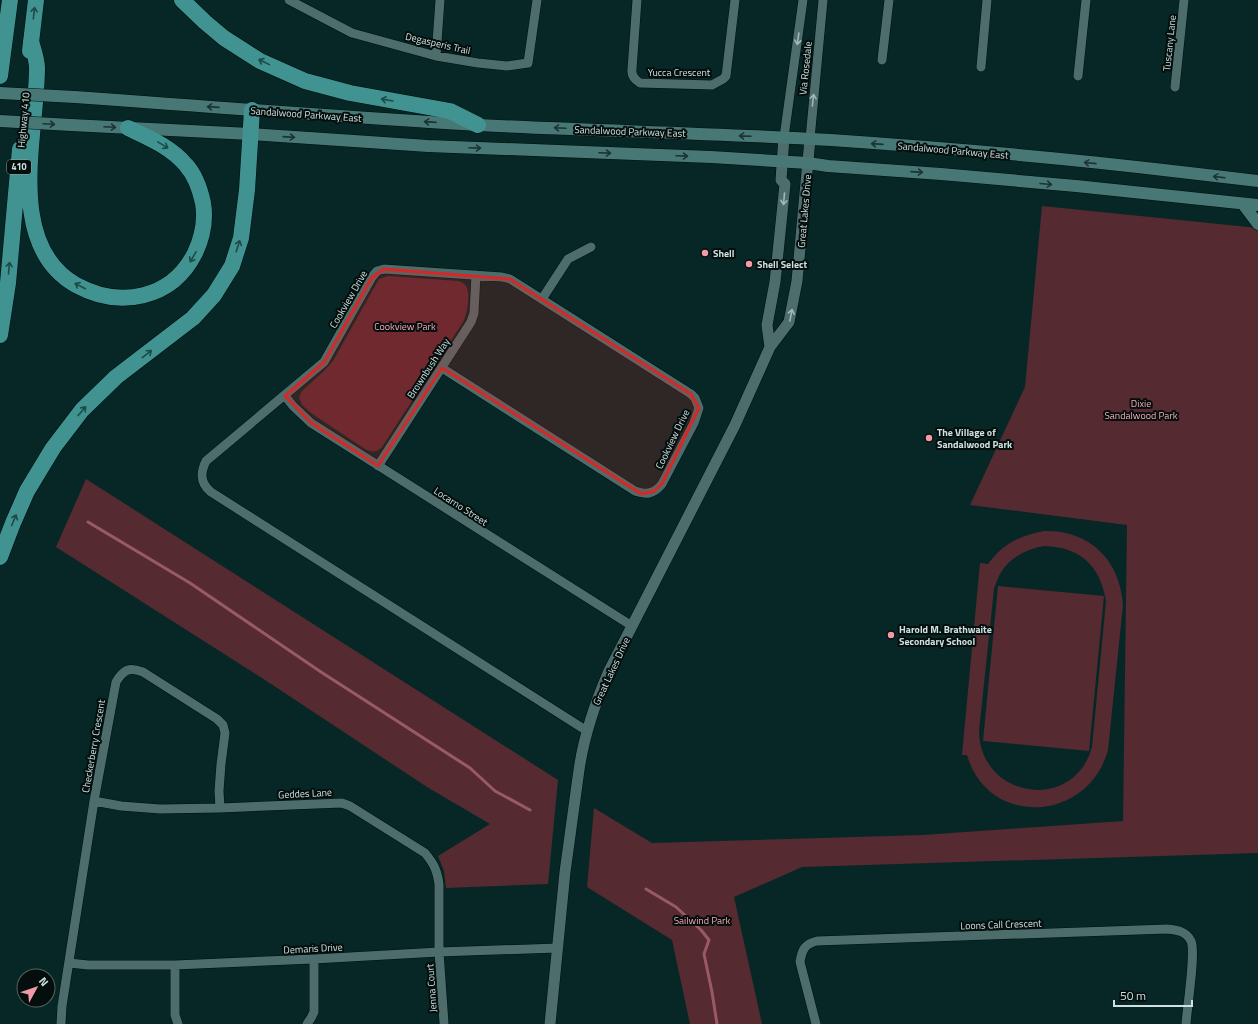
<svg xmlns="http://www.w3.org/2000/svg" width="1258" height="1024" font-family="'Titillium Web',sans-serif">
<style>
.green{fill:#562a31;fill-rule:evenodd}
.lines{fill:none;stroke-linecap:round;stroke-linejoin:round}
.stream{stroke:#9a5a63;stroke-width:3}
.minor-casing{stroke:#000f0e;stroke-width:10}
.tertiary-casing{stroke:#000f0e;stroke-width:12}
.secondary-casing{stroke:#000f0e;stroke-width:13}
.motorway-casing{stroke:#000f0e;stroke-width:17}
.minor{stroke:#4c6d6b;stroke-width:9}
.tertiary{stroke:#4c6d6b;stroke-width:11}
.secondary{stroke:#487876;stroke-width:12}
.motorway{stroke:#409390;stroke-width:16}
.secondary-bridge-casing{stroke:#000f0e;stroke-width:13;stroke-linecap:butt}
.secondary-bridge{stroke:#487876;stroke-width:12}
.oneway{stroke:#1e4a48}
.oneway2{stroke:#a1b8b7}
.oneway3{stroke:#1b3332}
.marked{fill:#d62828;fill-opacity:0.2;stroke:#d62828;stroke-width:3;stroke-linejoin:round}
.poi-dot{fill:#f39aa7;stroke:#030e0d;stroke-width:1.5}
.labels{text-anchor:middle;stroke-width:4;stroke-linejoin:round;paint-order:stroke}
.shield{fill:#030e0d;stroke:#92a2a1;stroke-width:1}
.shield-label{font-size:9px;font-weight:bold;fill:#cfe1e0}
.street-label{font-size:10px;fill:#cfe1e0;stroke:#030e0d}
.poi-label{font-size:10px;font-weight:bold;fill:#cfe1e0;stroke:#030e0d;text-anchor:start}
.park-label{font-size:10px;fill:#f7a9b4;stroke:#030e0d}
</style>
<rect width="100%" height="100%" fill="#062726"/>
<path class="green" d="M1042 206 1258 228V853L802 867 734 897 762 1024H690L672 940 587 887 594 808 652 843 923 835 1123 821 1127 525 970 505 1025 387Z
M388 276 458 281C461 282 464 283 466 286 471 293 467 315 463 322L382 447C377 452 372 453 365 449L311 413 302 405 299 397 302 391 324 371 333 361 379 279Z
M86 479 558 780 548 884 446 888 444 871 438 856 490 824 427 787 262 678 56 547Z
M1044 531C1090 530 1120 560 1123 605L1108 750C1088 823 988 828 967 755H962L980 563 988 564C1004 543 1019 536 1044 531ZM1044 546C1080 547 1100 565 1106 601L1092 747C1074 813 980 799 979 731L994 589C996 584 997 579 1000 574 1009 558 1026 549 1044 546Z
M998 586 1104 596 1089 751 983 741Z"/>
<g class="lines">
<path class="stream" d="M88 522 190 583 321 672 470 768 495 791 530 810
M646 889 676 907 701 930 709 940 704 954 712 992 717 1024"/>
<defs>
<path id="minor" d="M289 0 352 33 436 56 478 63 507 66 528 63 537 0
M637 0 632 69C631 76 635 80 640 83L712 85 723 79 726 76 735 0
M436 56 440 0
M882 60 889 0
M981 67 987 0
M1078 76 1086 0
M1175 87 1184 0
M784 137 803 0
M810 139 823 0
M542 299 568 259 591 247
M442 368 635 491C646 495 654 494 662 484L694 423 699 408 695 398 691 394 510 279 502 277 384 269 377 271 372 277 324 362 206 461C200 473 200 483 211 492L587 731
M285 396 293 406 311 423 632 626
M378 466 471 322 474 313 476 275
M94 801 121 806 160 809 220 808 342 803 350 806 425 853C434 864 437 870 439 884V952L444 1023
M69 963 88 965H175L314 959 439 952 558 948
M175 965V1015L178 1024
M61 1024 62 1006 94 801 116 682C124 669 129 667 143 672L217 719 223 725 225 733 221 764 219 791 220 808
M307 1024 311 1018 314 1012V959
M816 1024 800 962C802 949 805 944 817 941L1167 929C1177 930 1186 931 1191 941 1196 952 1187 1008 1186 1024"/>
<path id="tertiary" d="M770 347 767 325 775 282 785 184 781 180 784 137
M550 1024 565 872 579 770C584 735 595 703 609 671L735 425 770 347 789 322 797 281 810 139"/>
<path id="secondary" d="M75 97C210 107 345 117 479 125 597 131 714 133 831 140 948 148 1065 158 1181 172 1207 175 1232 178 1258 181
M71 125 250 134 428 146 711 157 808 163 828 166 941 174 1076 186 1258 205
M1243 204 1258 224"/>
<path id="motorway" d="M182 0 205 22 224 38 260 61 305 81 350 93 450 111 478 125
M31 41C33 49 37 59 37 68 37 134 4 244 76 285 120 309 172 299 195 253 203 236 206 221 203 203 200 189 196 176 186 165 171 147 149 138 128 128
M30 51 36 0
M0 76 10 0
M0 335 8 283 20 149
M0 557 13 523 27 491 53 448 82 410 116 377 193 318 214 295 232 266 241 238 247 190 252 110"/>
</defs>
<use href="#minor" class="minor-casing"/>
<use href="#tertiary" class="tertiary-casing"/>
<use href="#secondary" class="secondary-casing"/>
<use href="#motorway" class="motorway-casing"/>
<use href="#minor" class="minor"/>
<use href="#tertiary" class="tertiary"/>
<use href="#secondary" class="secondary"/>
<use href="#motorway" class="motorway"/>
<defs>
<path id="secondary-bridge" d="M0 93 75 97
M0 121 71 125"/>
</defs>
<use href="#secondary-bridge" class="secondary-bridge-casing"/>
<use href="#secondary-bridge" class="secondary-bridge"/>
</g>
<defs><path id="oneway-shaft" d="M-6 0H5M1.5-3L5.5 0L1.5 3" fill="none" stroke-width="1.6" stroke-linecap="round" stroke-linejoin="round"/></defs>
<g class="oneway">
<use href="#oneway-shaft" transform="translate(34 13) rotate(-83)"/>
<use href="#oneway-shaft" transform="translate(264 62) rotate(-154)"/>
<use href="#oneway-shaft" transform="translate(387 100) rotate(-170)"/>
<use href="#oneway-shaft" transform="translate(163 145) rotate(31)"/>
<use href="#oneway-shaft" transform="translate(238 246) rotate(-72)"/>
<use href="#oneway-shaft" transform="translate(193 257) rotate(120)"/>
<use href="#oneway-shaft" transform="translate(9 268) rotate(-85)"/>
<use href="#oneway-shaft" transform="translate(80 286) rotate(-152)"/>
<use href="#oneway-shaft" transform="translate(147 354) rotate(-38)"/>
<use href="#oneway-shaft" transform="translate(82 411) rotate(-49)"/>
<use href="#oneway-shaft" transform="translate(14 520) rotate(-67)"/>
</g>
<g class="oneway2">
<use href="#oneway-shaft" transform="translate(798 39) rotate(98)"/>
<use href="#oneway-shaft" transform="translate(813 100) rotate(-84)"/>
<use href="#oneway-shaft" transform="translate(784 199) rotate(95)"/>
<use href="#oneway-shaft" transform="translate(791 315) rotate(-79)"/>
</g>
<g class="oneway3">
<use href="#oneway-shaft" transform="translate(213 107) rotate(-176)"/>
<use href="#oneway-shaft" transform="translate(430 122) rotate(-176)"/>
<use href="#oneway-shaft" transform="translate(49 124) rotate(3)"/>
<use href="#oneway-shaft" transform="translate(110 127) rotate(3)"/>
<use href="#oneway-shaft" transform="translate(560 128) rotate(-177)"/>
<use href="#oneway-shaft" transform="translate(745 136) rotate(-178)"/>
<use href="#oneway-shaft" transform="translate(289 137) rotate(4)"/>
<use href="#oneway-shaft" transform="translate(877 144) rotate(-176)"/>
<use href="#oneway-shaft" transform="translate(475 148) rotate(2)"/>
<use href="#oneway-shaft" transform="translate(605 153) rotate(2)"/>
<use href="#oneway-shaft" transform="translate(682 156) rotate(2)"/>
<use href="#oneway-shaft" transform="translate(1090 163) rotate(-174)"/>
<use href="#oneway-shaft" transform="translate(917 172) rotate(4)"/>
<use href="#oneway-shaft" transform="translate(1219 177) rotate(-173)"/>
<use href="#oneway-shaft" transform="translate(1046 184) rotate(5)"/>
</g>
<path class="marked" d="M384 269 510 279 691 394 699 408 662 484 653 492 641 494 442 368 378 466 311 423 285 396 324 362 372 277Z"/>
<g class="poi-dot">
<circle cx="705" cy="253" r="4"/>
<circle cx="749" cy="264" r="4"/>
<circle cx="929" cy="438" r="4"/>
<circle cx="891" cy="635" r="4"/>
</g>
<g class="labels">
<rect class="shield" x="7" y="160" width="24" height="14" rx="3"/>
<g class="shield-label">
<text x="19" y="170">410</text>
</g>
<g class="street-label">
<text transform="translate(438 43) rotate(13)" y="4">Degasperis Trail</text>
<text transform="translate(1169 43) rotate(-84)" y="4">Tuscany Lane</text>
<text transform="translate(805 68) rotate(-84)" y="4">Via Rosedale</text>
<text x="679" y="76">Yucca Crescent</text>
<text transform="translate(306 114) rotate(4)" y="4">Sandalwood Parkway East</text>
<text transform="translate(23 120) rotate(-85)" y="4">Highway 410</text>
<text transform="translate(630 131) rotate(2)" y="4">Sandalwood Parkway East</text>
<text transform="translate(953 150) rotate(5)" y="4">Sandalwood Parkway East</text>
<text transform="translate(804 211) rotate(-85)" y="4">Great Lakes Drive</text>
<text transform="translate(348 299) rotate(-60)" y="4">Cookview Drive</text>
<text transform="translate(428 368) rotate(-57)" y="4">Brownbush Way</text>
<text transform="translate(672 439) rotate(-64)" y="4">Cookview Drive</text>
<text transform="translate(461 506) rotate(33)" y="4">Locarno Street</text>
<text transform="translate(611 671) rotate(-65)" y="4">Great Lakes Drive</text>
<text transform="translate(93 746) rotate(-80)" y="4">Checkerberry Crescent</text>
<text transform="translate(305 793) rotate(-3)" y="4">Geddes Lane</text>
<text transform="translate(1001 924) rotate(-2)" y="4">Loons Call Crescent</text>
<text transform="translate(313 948) rotate(-3)" y="4">Demaris Drive</text>
<text transform="translate(431 988) rotate(-94)" y="4">Jenna Court</text>
</g>
<g class="poi-label">
<text x="713" y="257">Shell</text>
<text x="757" y="268">Shell Select</text>
<text x="937" y="436">The Village of<tspan x="937" dy="12">Sandalwood Park</tspan></text>
<text x="899" y="633">Harold M. Brathwaite<tspan x="899" dy="12">Secondary School</tspan></text>
</g>
<g class="park-label">
<text x="405" y="330">Cookview Park</text>
<text x="1141" y="407">Dixie<tspan x="1141" dy="12">Sandalwood Park</tspan></text>
<text x="702" y="924">Sailwind Park</text>
</g>
</g>
<g transform="translate(36 988) rotate(50)"><circle r="19" fill="#030e0d" stroke="#556261"/>
<path d="M0-3L7 15L0 10L-7 15Z" fill="#f39aa7"/>
<text y="-6" font-size="11" font-weight="bold" text-anchor="middle" fill="#cfe1e0">N</text>
</g>
<path d="M1114 1000v6h78v-6" fill="none" stroke="#cfe1e0" stroke-width="2"/>
<text x="1120" y="1000" font-size="12" fill="#cfe1e0" stroke="#030e0d" stroke-width="3" paint-order="stroke">50 m</text>
</svg>
